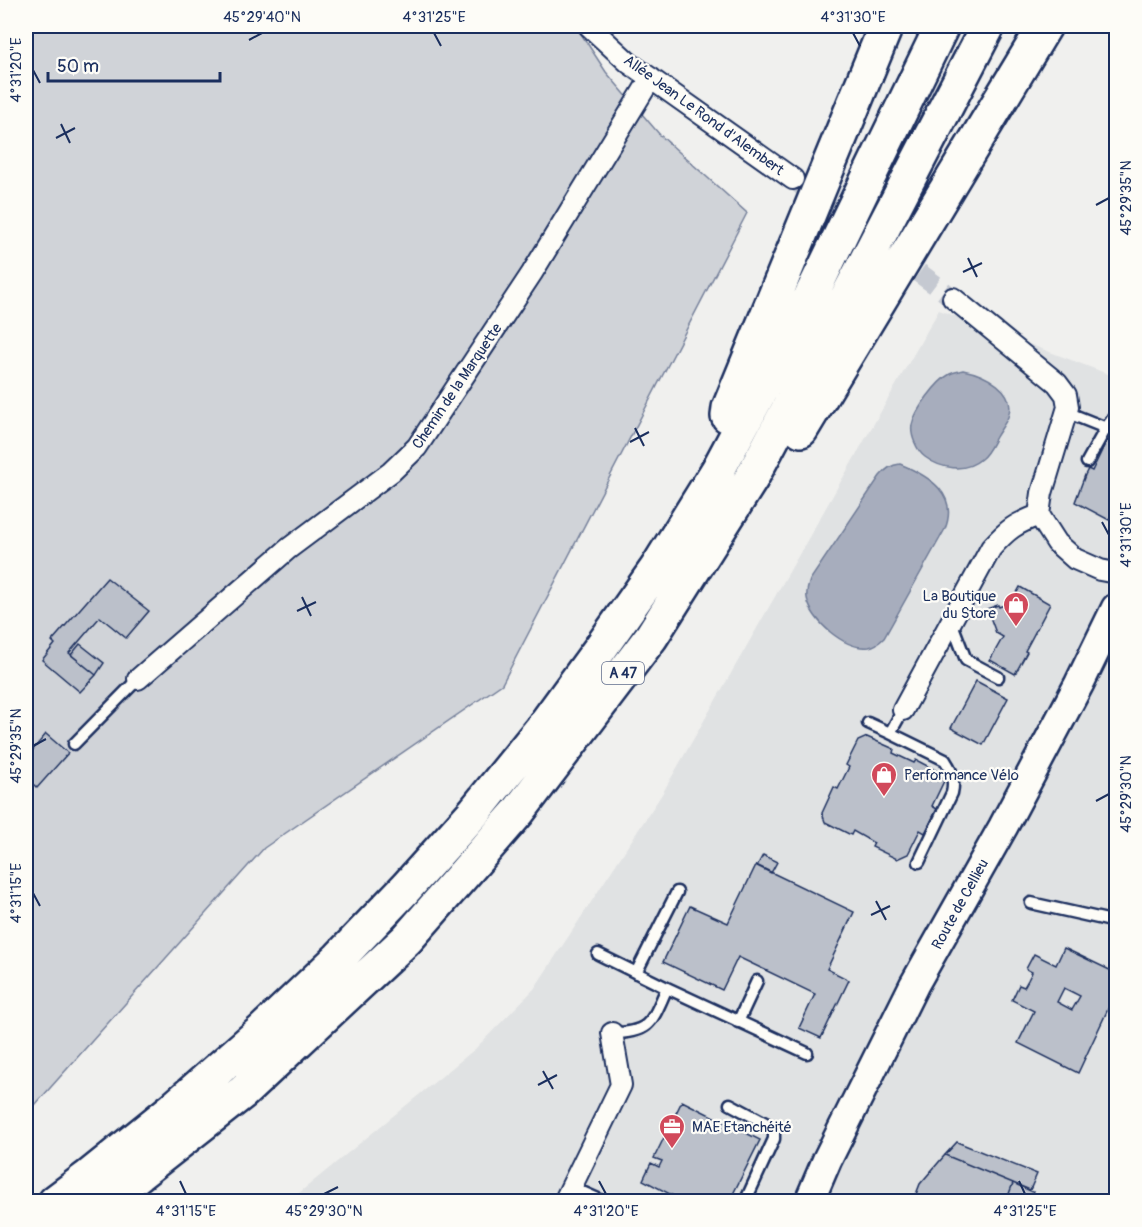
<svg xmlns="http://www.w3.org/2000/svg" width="1142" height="1227" font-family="Pangolin,sans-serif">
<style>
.built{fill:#e0e2e3}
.green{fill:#d0d3d8;stroke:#76819b;stroke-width:1.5}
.water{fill:#a7adbd;stroke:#6f7b97;stroke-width:1.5}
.building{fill:#bbc0ca;stroke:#1b2f5e;stroke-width:1.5;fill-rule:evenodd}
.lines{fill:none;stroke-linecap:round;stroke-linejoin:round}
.street-tunnel{stroke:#c5c9d1;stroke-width:20;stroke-dasharray:20 10;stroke-linecap:butt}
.lane-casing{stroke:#1b2f5e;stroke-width:15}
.street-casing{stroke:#1b2f5e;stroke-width:24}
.secondary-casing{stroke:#1b2f5e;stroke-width:33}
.highway-casing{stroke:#1b2f5e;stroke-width:38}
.lane{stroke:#fdfcf7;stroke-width:10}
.street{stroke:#fdfcf7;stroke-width:20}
.secondary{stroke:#fdfcf7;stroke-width:28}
.highway{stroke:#fdfcf7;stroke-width:33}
.ticks{fill:none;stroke:#1b2f5e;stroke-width:2}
.labels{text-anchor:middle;stroke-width:4.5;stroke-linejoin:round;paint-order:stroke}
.shield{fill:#fdfcf7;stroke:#5f6c8c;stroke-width:1.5}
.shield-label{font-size:14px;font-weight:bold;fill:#1b2f5e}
.street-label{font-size:15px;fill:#1b2f5e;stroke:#fdfcf7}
.poi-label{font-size:15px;fill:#1b2f5e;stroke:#fdfcf7;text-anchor:start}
.neatline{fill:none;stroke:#1b2f5e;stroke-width:2}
.ticks-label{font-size:15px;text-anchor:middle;fill:#1b2f5e}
</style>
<rect width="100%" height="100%" fill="#f0f0ee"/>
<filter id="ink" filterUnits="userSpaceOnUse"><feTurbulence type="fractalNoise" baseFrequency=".0167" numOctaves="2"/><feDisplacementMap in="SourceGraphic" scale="12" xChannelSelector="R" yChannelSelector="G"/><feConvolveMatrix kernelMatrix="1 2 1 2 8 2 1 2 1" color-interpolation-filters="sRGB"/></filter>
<g filter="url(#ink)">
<path class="built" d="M939 310 1116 377V1201L288 1202 475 1049 534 989 662 794Z"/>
<path class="green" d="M26 26H576L606 72 660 135 747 213 502 684 264 848 26 1115Z"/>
<path class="water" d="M963 370C984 374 1018 390 1008 417 1005 424 1000 430 996 437 992 444 988 454 981 459 965 473 941 469 925 457 917 451 910 435 912 425 915 410 937 381 950 374 954 372 959 371 963 370Z
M900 464C929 476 959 494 945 529L884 638C880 642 875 646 869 647 845 650 811 621 807 598 806 592 808 586 810 580L880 476C886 469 891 465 900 464Z"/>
<path class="building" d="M1107 440 1116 445V506L1109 520 1075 502 1085 475 1088 469 1092 471Z
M107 578 149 611 126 638 100 617 69 653 96 675 80 692 42 660 55 644 52 641Z
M1020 587 1050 604 1025 651 1027 652 1015 674 990 660 1003 637 996 633 987 609 998 605 999 607 1016 600 1015 596Z
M80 644 104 663 96 675 71 655Z
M976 681 1008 698 983 745 951 728Z
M46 734 68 753 37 788 26 777V758Z
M867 737 894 749 893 753 914 763 916 760 939 772 944 781 932 806 937 809 925 833 920 830 908 854 897 859 872 847 874 843 853 831 851 835 825 822 822 813 834 787 838 789 849 767 846 765 858 741Z
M763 855 777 862 771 873 757 866Z
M756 865 854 912 827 969 849 980 821 1038 799 1028 815 994 738 957 722 990 663 962 690 906 728 923Z
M1064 948 1116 973V992L1078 1073 1018 1043 1034 1011 1012 1000 1019 985 1024 987 1028 980 1032 972 1026 969 1034 954 1056 965ZM1064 988 1080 996 1072 1010 1057 1002Z
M682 1101 760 1140 729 1202H685L643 1180 651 1163 659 1167 662 1161 654 1158Z
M957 1142 1037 1174 1030 1190 945 1155Z
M945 1155 1013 1183 1006 1202H913L920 1184Z
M1013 1183 1033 1192 1029 1202H1006Z"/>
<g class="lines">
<path class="street-tunnel" d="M793 179 854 225
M895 255 953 298"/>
<defs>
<path id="lane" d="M1066 412 1106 428 1116 414
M1087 462 1106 428
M951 621 966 660 998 677
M903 710 890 733 945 760C952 770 955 780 952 793L919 862
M868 723 890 733
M74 744 138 679
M1031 903 1116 922
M598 954 667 988C652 1020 652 1033 612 1033
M636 973 677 892
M667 988 807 1053
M738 1022 757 981
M730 1104 771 1126 774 1132V1139L745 1202
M571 1187 605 1202"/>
<path id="street" d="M589 26 629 63 793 179
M953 298 1057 383 1066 395 1068 407 1042 493 1039 515 1057 543 1075 559 1100 570 1116 573
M138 679 288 549 391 472 417 447 532 273 651 78
M903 710 991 548C1008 529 1015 524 1039 515
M564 1202 621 1085 612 1033"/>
<path id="secondary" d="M809 1202 827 1160 914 985 1003 827 1079 684 1116 608"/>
<path id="highway" d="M728 416 729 408 886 26
M801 430 1045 26
M55 1202 87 1178 174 1108 262 1031 339 958 405 889 475 811 543 727 602 646 657 568 718 470 810 298 942 26
M103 1202 243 1092 407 939 518 812 651 637 751 479 840 311 988 26"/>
</defs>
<use href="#lane" class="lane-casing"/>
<use href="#street" class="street-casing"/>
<use href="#secondary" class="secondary-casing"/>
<use href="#highway" class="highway-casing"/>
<use href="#lane" class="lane"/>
<use href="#street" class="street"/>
<use href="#secondary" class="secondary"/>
<use href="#highway" class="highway"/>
</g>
</g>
<path class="ticks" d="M434 33 441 46M853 33 860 46M249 40 262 33M33 70 40 83M61 124 70 143M56 138 75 128M1096 205 1109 198M968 258 977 277M963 272 982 263M635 428 644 446M630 442 649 432M1102 522 1109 535M302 597 311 616M297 611 316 602M33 746 46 739M1096 801 1109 794M33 893 40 906M876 901 886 920M871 915 890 906M543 1071 553 1089M538 1085 557 1075M180 1181 186 1194M599 1181 606 1194M1019 1181 1025 1194M324 1194 338 1187"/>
<defs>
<symbol id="shop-pin" viewBox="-11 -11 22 30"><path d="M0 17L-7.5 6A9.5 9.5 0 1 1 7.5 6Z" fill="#d1495b" stroke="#fdfcf7"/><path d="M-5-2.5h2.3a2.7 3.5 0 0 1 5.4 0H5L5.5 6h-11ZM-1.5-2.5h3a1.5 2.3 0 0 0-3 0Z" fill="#fff"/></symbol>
<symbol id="office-pin" viewBox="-11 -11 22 30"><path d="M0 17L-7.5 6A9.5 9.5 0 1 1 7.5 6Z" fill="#d1495b" stroke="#fdfcf7"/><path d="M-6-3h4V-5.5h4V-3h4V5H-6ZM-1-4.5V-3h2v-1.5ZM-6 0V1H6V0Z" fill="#fff"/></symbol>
</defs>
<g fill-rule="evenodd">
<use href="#shop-pin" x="1001" y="590" width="30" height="40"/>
<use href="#shop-pin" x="869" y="760" width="30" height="40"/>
<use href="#office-pin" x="657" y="1112" width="30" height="40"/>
</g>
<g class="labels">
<rect class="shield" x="602" y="662" width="42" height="22" rx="4.5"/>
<g class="shield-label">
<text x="623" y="678">A 47</text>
</g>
<g class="street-label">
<text transform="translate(704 115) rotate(36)" y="5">Allée Jean Le Rond d'Alembert</text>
<text transform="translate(457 386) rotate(-56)" y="5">Chemin de la Marquette</text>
<text transform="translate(960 904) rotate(-61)" y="5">Route de Cellieu</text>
</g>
<g class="poi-label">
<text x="996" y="601" text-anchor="end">La Boutique<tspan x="996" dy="17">du Store</tspan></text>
<text x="904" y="780">Performance Vélo</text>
<text x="692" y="1132">MAE Etanchéité</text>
</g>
</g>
<rect width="1142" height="1227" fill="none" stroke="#fdfcf7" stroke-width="66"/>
<path d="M48 72v9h172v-9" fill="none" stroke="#1b2f5e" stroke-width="3"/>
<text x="57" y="72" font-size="18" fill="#1b2f5e" stroke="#fdfcf7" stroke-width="4.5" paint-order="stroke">50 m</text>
<rect x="33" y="33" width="1076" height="1161" class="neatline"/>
<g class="ticks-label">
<text x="262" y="22">45°29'40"N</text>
<text x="434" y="22">4°31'25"E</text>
<text x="853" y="22">4°31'30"E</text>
<text transform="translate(16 70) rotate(-90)" y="5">4°31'20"E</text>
<text transform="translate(1126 198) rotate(-90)" y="5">45°29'35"N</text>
<text transform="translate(1126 535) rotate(-90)" y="5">4°31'30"E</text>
<text transform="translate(16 746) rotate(-90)" y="5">45°29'35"N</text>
<text transform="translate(1126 794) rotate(-90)" y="5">45°29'30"N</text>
<text transform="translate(16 893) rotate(-90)" y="5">4°31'15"E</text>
<text x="186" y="1216">4°31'15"E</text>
<text x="324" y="1216">45°29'30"N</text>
<text x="606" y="1216">4°31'20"E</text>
<text x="1025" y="1216">4°31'25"E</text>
</g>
</svg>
